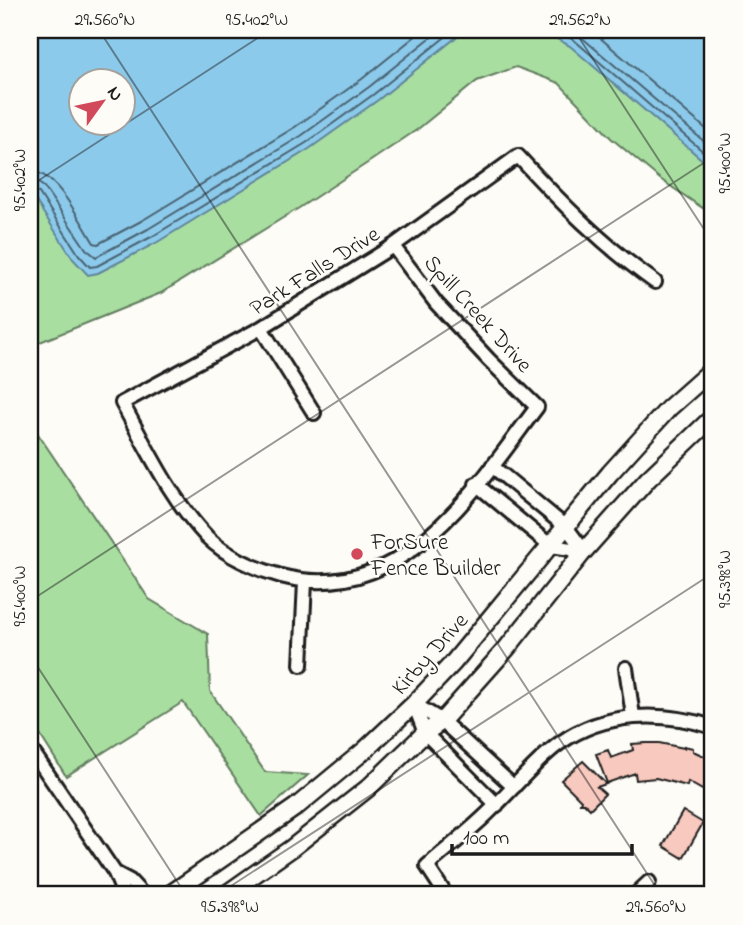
<svg xmlns="http://www.w3.org/2000/svg" width="743" height="925" font-family="'Indie Flower',sans-serif">
<style>
.green{fill:#a9dea1;stroke:#627d5e;stroke-width:2;fill-rule:evenodd}
.water{fill:#8ccaec;stroke:#5f8499;stroke-width:2;fill-rule:evenodd}
.lines{fill:none;stroke-linecap:round;stroke-linejoin:round}
.shore{stroke:#49626f;stroke-width:2}
.building{fill:#f8c9be;stroke:#1c1c1c;stroke-width:2}
.street-casing{stroke:#1c1c1c;stroke-width:18}
.secondary-casing{stroke:#1c1c1c;stroke-width:21}
.street{stroke:#fdfcf7;stroke-width:12}
.secondary{stroke:#fdfcf7;stroke-width:16}
.ticks{fill:none;stroke:#1c1c1c;stroke-width:2;stroke-opacity:0.45}
.poi-dot{fill:#d1495b;stroke:#fdfcf7;stroke-width:2.5}
.labels{text-anchor:middle;stroke-width:5;stroke-linejoin:round;paint-order:stroke}
.street-label{font-size:23px;fill:#1c1c1c;stroke:#fdfcf7}
.poi-label{font-size:23px;fill:#1c1c1c;stroke:#fdfcf7;text-anchor:start}
.neatline{fill:none;stroke:#1c1c1c;stroke-width:2.5}
.ticks-label{font-size:18px;text-anchor:middle;fill:#1c1c1c}
</style>
<rect width="100%" height="100%" fill="#fdfcf7"/>
<filter id="ink" filterUnits="userSpaceOnUse"><feTurbulence type="fractalNoise" baseFrequency=".0143" numOctaves="2"/><feDisplacementMap in="SourceGraphic" scale="14" xChannelSelector="R" yChannelSelector="G"/><feConvolveMatrix kernelMatrix="1 2 1 2 8 2 1 2 1" color-interpolation-filters="sRGB"/></filter>
<g filter="url(#ink)">
<path class="green" d="M30 30H713V215L660 179 611 138 559 83 516 67 477 81 418 129 372 160 299 208 161 293 30 346ZM80 80H122V122H80Z
M30 397 32 425 149 599 208 634 210 691 265 772 308 775 261 816 183 702 66 776 30 719Z"/>
<path class="water" d="M30 30H469L463 32 378 100 309 149 156 243 98 273 88 275 73 259 30 192ZM80 80H122V122H80Z
M541 30H706L713 42V169L570 46Z"/>
<g class="lines">
<path class="shore" d="M555 30 574 40 713 160
M573 30 713 149
M591 30 713 135
M30 171C57 172 80 221 94 243L98 244 143 220 295 127 362 79 423 30
M30 181 37 182 44 187 86 249 96 257 148 229 301 136 369 87 440 30
M30 190 39 193 79 255 90 267 97 266 153 236 306 143 374 94 454 30"/>
</g>
<path class="building" d="M646 743H659L684 748V746L693 748V751L713 760V796L688 782 687 786 656 778 636 780 635 773 607 783 596 754 608 750 611 758 633 750 632 744Z
M583 761 606 784 597 787 605 794 590 809 584 803H580L581 800 561 780Z
M683 811 703 823 683 858 663 846Z"/>
<g class="lines">
<defs>
<path id="street" d="M393 246 436 303 489 360 537 407C475 489 402 608 281 576 256 569 226 556 207 537 170 498 147 448 122 403L261 328 393 246 518 156C560 202 604 246 655 282
M261 328 314 413
M492 466 567 528 584 551
M476 484 551 546 584 551
M301 665 305 582
M626 668 633 716
M414 704 425 733 497 805
M414 704 442 721 514 787
M30 748 115 873 124 895
M115 873 130 881 143 895
M446 895 427 866C450 846 474 828 495 806 517 785 535 761 560 743 605 711 663 711 713 727
M635 895 649 882"/>
<path id="secondary" d="M169 895 296 807 365 750 414 704 453 663 610 473 669 408 713 369
M225 895 292 848 368 788 425 733 442 721 507 648 584 551 648 479 713 417"/>
</defs>
<use href="#street" class="street-casing"/>
<use href="#secondary" class="secondary-casing"/>
<use href="#street" class="street"/>
<use href="#secondary" class="secondary"/>
</g>
</g>
<path class="ticks" d="M99 30 661 895M574 30 713 243M30 186 270 30M30 601 713 157M30 655 186 895M217 895 713 573"/>
<circle class="poi-dot" cx="357" cy="554" r="7"/>
<g class="labels">
<g class="street-label">
<text transform="translate(314 270) rotate(-32)" y="8">Park Falls Drive</text>
<text transform="translate(479 313) rotate(48)" y="8">Spill Creek Drive</text>
<text transform="translate(429 653) rotate(-48)" y="8">Kirby Drive</text>
</g>
<g class="poi-label">
<text x="371" y="549">ForSure<tspan x="371" dy="26">Fence Builder</tspan></text>
</g>
</g>
<rect width="743" height="925" fill="none" stroke="#fdfcf7" stroke-width="77"/>
<g transform="translate(102 102) rotate(57)"><circle r="33" fill="#fdfcf7" stroke="#a3a29f" stroke-width="2"/>
<path d="M0-5L12 26L0 18L-12 26Z" fill="#d1495b"/>
<text y="-10" font-size="19" font-weight="bold" text-anchor="middle" fill="#1c1c1c">N</text>
</g>
<path d="M452 844v10h180v-10" fill="none" stroke="#1c1c1c" stroke-width="3.5"/>
<text x="463" y="844" font-size="21" fill="#1c1c1c" stroke="#fdfcf7" stroke-width="5" paint-order="stroke">100 m</text>
<rect x="38" y="38" width="666" height="848" class="neatline"/>
<g class="ticks-label">
<text x="105" y="25">29.560°N</text>
<text x="257" y="25">95.402°W</text>
<text x="580" y="25">29.562°N</text>
<text transform="translate(724 163) rotate(-90)" y="6">95.400°W</text>
<text transform="translate(19 180) rotate(-90)" y="6">95.402°W</text>
<text transform="translate(724 579) rotate(-90)" y="6">95.398°W</text>
<text transform="translate(19 596) rotate(-90)" y="6">95.400°W</text>
<text x="230" y="912">95.398°W</text>
<text x="656" y="912">29.560°N</text>
</g>
</svg>
